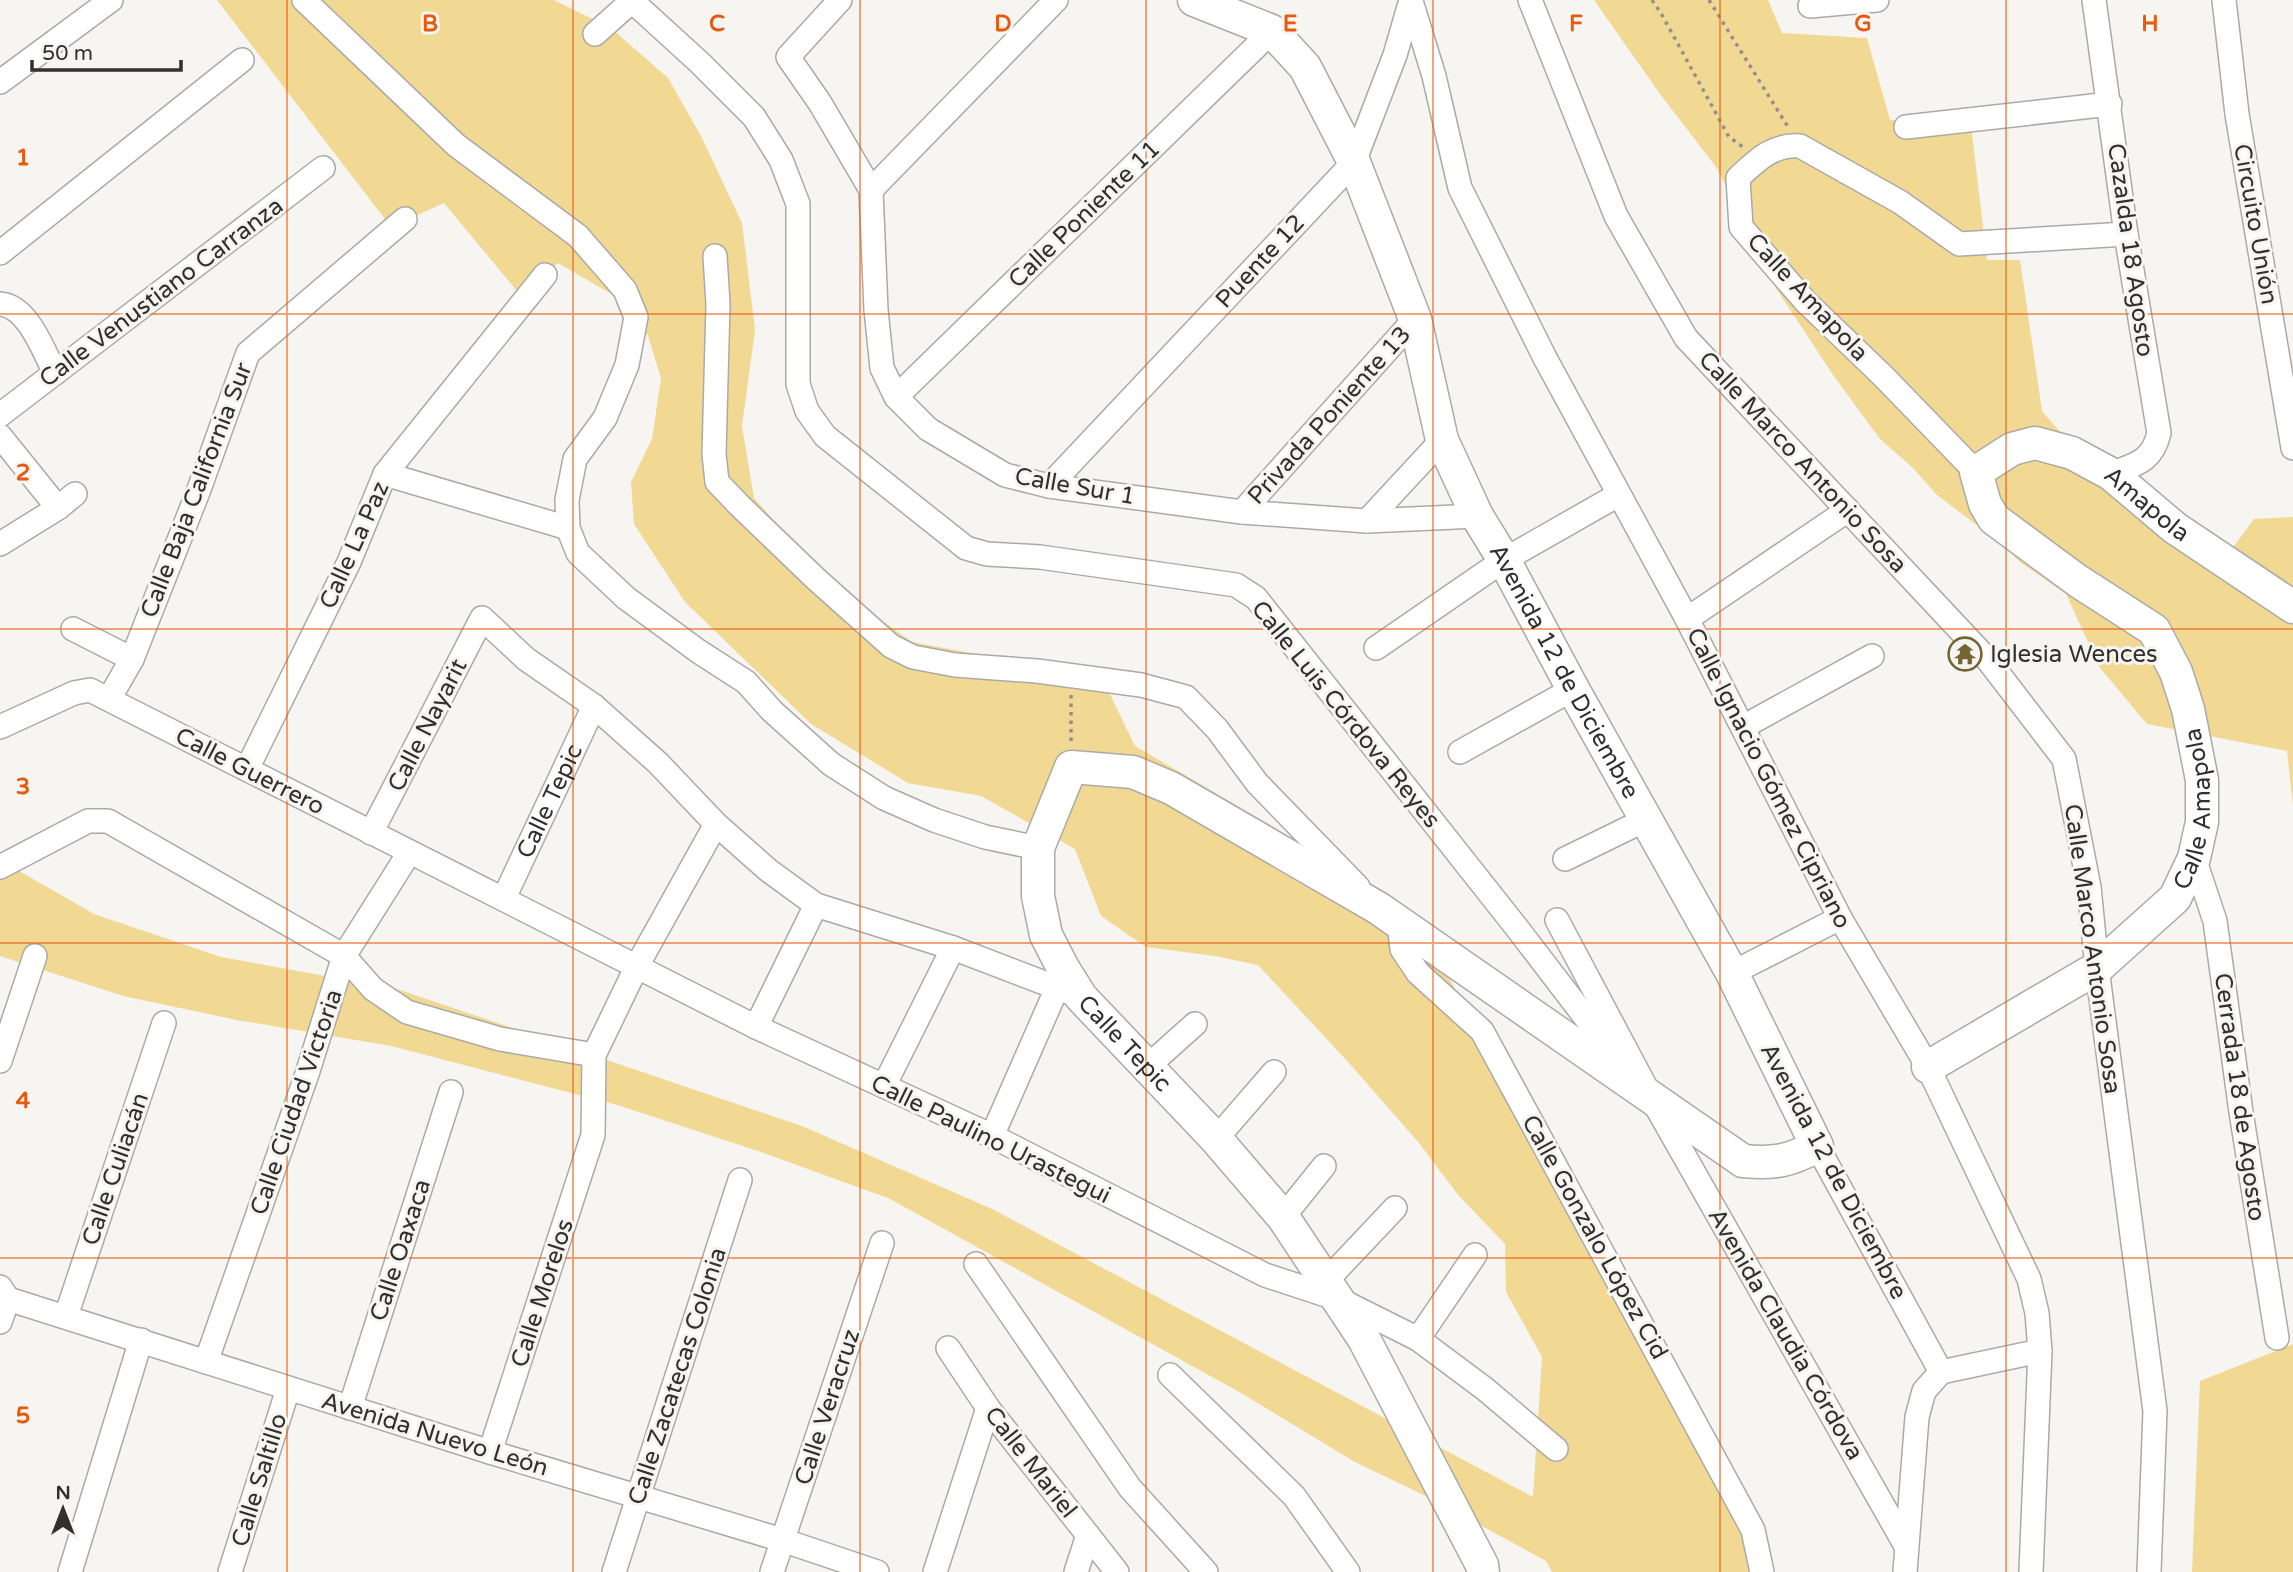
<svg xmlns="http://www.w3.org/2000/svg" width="2293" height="1572" font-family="'Varela Round',sans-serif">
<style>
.green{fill:#f2d993}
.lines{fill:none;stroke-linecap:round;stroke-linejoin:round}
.street-casing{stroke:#abaaa6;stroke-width:26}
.secondary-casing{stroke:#abaaa6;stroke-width:35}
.path{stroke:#91908e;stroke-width:3.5;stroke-dasharray:3.5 5;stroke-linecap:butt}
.street{stroke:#fff;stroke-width:23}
.secondary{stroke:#fff;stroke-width:32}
.grid{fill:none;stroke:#e8590c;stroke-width:2;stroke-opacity:0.55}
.labels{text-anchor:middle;stroke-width:6;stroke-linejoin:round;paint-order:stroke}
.street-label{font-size:24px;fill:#31302f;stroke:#f6f5f1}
.poi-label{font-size:24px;fill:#31302f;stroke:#f6f5f1;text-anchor:start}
.grid-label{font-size:23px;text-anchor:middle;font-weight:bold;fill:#e8590c;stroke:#f6f5f1;stroke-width:6;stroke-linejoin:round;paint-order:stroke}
</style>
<rect width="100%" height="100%" fill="#f6f5f1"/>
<path class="green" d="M217 0H554L611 28 668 78 701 136 742 223 755 330 742 426 754 498 828 582 912 642 998 658 1105 684 1135 746 1359 877 1439 960 1610 1269 1749 1543 1754 1572H1552L1546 1561 1436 1501 1353 1461 1241 1393 888 1198 758 1151 617 1105 391 1046 237 1020 123 996 0 956V860L94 914 221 957 397 989 802 1126 992 1209 1533 1497 1542 1357 1506 1292 1505 1244 1459 1196 1419 1143 1349 1063 1258 965 1215 956 1146 947 1101 916 1075 849 981 796 908 783 811 724 685 602 634 524 631 482 652 439 661 378 648 336 615 296 558 263 521 296 444 203 391 227Z
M1594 0H1768L1782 33 1867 38 1890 120 1970 117 1987 260H2020L2042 411 2127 509 2220 565 2254 519 2293 517V806L2287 751 2147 724 2100 668 2066 594 2020 562 2003 545 1937 495 1913 468 1880 439 1833 375 1766 273 1739 209 1716 167 1660 94Z
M2293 1344V1572H2192L2200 1381Z"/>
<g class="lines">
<defs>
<g id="street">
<path d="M304 0 456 145 578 236 625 290 636 317 627 365 605 418 575 459 567 500 568 528 578 553 626 598 698 651 746 682 772 711 831 764 884 798 934 820 985 837 1038 848"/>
<path d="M840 0 788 57 820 103 871 190 876 310 882 368 896 397 928 429 1005 475 1049 486 1242 512 1367 521 1477 516"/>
<path d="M1530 0 1616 216 1686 338 1988 660 2064 759 2089 887 2097 968 2155 1411 2149 1572"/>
<path d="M2094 0 2126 234 2159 433C2152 462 2136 464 2111 474"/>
<path d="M2224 0 2237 114 2293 448"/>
<path d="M632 1 700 63 754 117 781 160 798 204V384L807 411 825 436 966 548 987 554 1040 557 1236 585 1256 598 1517 928 1602 1039 1623 1074"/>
<path d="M1411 1 1434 76 1460 188 1545 358 1687 619 1840 918 1928 1067 2029 1279 2037 1313 2040 1351 2031 1572"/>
<path d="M1810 6 1877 0"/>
<path d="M595 34 633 0"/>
<path d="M0 82 111 0"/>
<path d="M1906 127 2110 104"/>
<path d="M871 190 1056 0"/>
<path d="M0 253 242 60"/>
<path d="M715 256 718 304 714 454 717 482 740 506 816 579 891 646 913 657 955 665 1037 671 1141 685 1186 697 1217 729 1257 783 1358 887"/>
<path d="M0 304C28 306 43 350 55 373"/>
<path d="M896 397 1272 31"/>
<path d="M0 415 323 168"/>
<path d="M0 436 58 508"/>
<path d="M1976 472 1883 376 1805 301 1741 227 1738 178C1757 160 1773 144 1800 146L1900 202 1959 244 2126 234"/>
<path d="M385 474 568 528"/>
<path d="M1049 486 1354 162 1395 55 1411 0"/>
<path d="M1242 512 1415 319"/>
<path d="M1367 521 1442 440"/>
<path d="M0 544 58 508 75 494"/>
<path d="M1687 619 1848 510"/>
<path d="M73 629 132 659"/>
<path d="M1376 648 1504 560 1618 495"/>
<path d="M109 699 132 659 198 492 248 353 405 219"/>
<path d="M0 727 74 693 90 690 756 1027 992 1136 1265 1275 1338 1299 1418 1339 1485 1389 1556 1449"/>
<path d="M1743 727 1872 656"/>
<path d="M1460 752 1573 689"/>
<path d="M247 769 349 562 385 474 545 275"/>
<path d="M371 833 482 618 526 659 594 706 658 763 716 824 768 870 816 905 953 948 1081 997"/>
<path d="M2194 858 2215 921 2241 1112 2277 1338"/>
<path d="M1565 859 1647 819"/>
<path d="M0 867 88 821H108L344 956 373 989 407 1012 500 1039 594 1055"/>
<path id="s1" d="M504 898 594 706"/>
<path d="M1557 920 1652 1099 1906 1546"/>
<path d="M1399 923 1402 949 1418 973 1482 1031 1753 1530 1762 1572"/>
<path d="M1732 973 1840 918"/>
<path d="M756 1027 816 905"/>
<path d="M0 1061 35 956"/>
<path d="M1147 1067 1195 1024"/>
<path d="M884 1086 953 948"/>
<path d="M992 1136 1057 988"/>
<path d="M1216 1139 1274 1072"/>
<path d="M1817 1146 1941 1372"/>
<path d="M1283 1217 1324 1166"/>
<path d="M976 1264 1130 1488 1206 1572"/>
<path d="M1326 1281 1395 1208"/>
<path d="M0 1287 8 1299 490 1452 782 1540 877 1572"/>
<path d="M66 1316 164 1023"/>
<path d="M0 1322 8 1299"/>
<path d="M1418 1339 1475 1255"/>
<path d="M948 1348 988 1408 1117 1572"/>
<path d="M206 1362 307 1074 344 956 409 853"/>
<path d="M1170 1375 1294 1496 1348 1572"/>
<path d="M350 1408 451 1092"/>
<path d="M490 1452 593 1135 594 1055 637 966 716 824"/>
<path d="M70 1572 141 1340"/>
<path d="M230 1572 288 1389"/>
<path d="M614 1572 740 1180"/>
<path d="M772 1572 882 1243"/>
<path d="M935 1572 988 1408"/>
<path d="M1076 1572 1088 1535"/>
<path d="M1905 1572 1917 1417 1924 1391 1941 1372 2040 1351"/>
</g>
<g id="secondary">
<path id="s2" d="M1194 0 1272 31 1305 67 1354 162 1415 319 1442 440 1477 516 1504 560 1573 689 1732 973 1817 1146C1790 1161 1774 1164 1743 1161L1378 908 1171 788 1133 772 1071 767 1038 848V896L1046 935 1063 968 1081 997 1216 1139 1283 1217 1364 1339 1482 1565 1483 1572"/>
<path id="s3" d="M1928 1067 2097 968 2175 898 2194 858 2202 822V780L2188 709 2176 672 2154 630 2078 581 1994 519 1985 504 1976 472 2012 449 2035 443 2072 453 2111 474 2175 528 2293 607"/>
</g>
</defs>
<use href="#street" class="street-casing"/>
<use href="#secondary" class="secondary-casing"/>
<path class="path" d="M1652 0 1662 15 1729 137 1743 147
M1709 0 1788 127
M1071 695V744"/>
<use href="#street" class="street"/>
<use href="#secondary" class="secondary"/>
</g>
<path class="grid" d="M287 0V1572M573 0V1572M860 0V1572M1146 0V1572M1433 0V1572M1720 0V1572M2006 0V1572M0 314H2293M0 629H2293M0 943H2293M0 1258H2293"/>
<defs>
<symbol id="temple-ring" viewBox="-11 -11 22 22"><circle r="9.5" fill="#f6f5f1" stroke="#766533" stroke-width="1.5"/><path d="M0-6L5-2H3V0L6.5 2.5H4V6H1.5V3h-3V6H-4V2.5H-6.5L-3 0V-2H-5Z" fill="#766533"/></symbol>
</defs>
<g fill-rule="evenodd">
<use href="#temple-ring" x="1946" y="635" width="38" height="38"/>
</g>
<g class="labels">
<g class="street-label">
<text transform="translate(1084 214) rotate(-44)" y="8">Calle Poniente 11</text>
<text transform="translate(2256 224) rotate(80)" y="8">Circuito Unión</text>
<text transform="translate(2131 250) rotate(82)" y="8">Cazalda 18 Agosto</text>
<text transform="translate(1260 261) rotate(-47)" y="8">Puente 12</text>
<text transform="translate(161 292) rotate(-37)" y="8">Calle Venustiano Carranza</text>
<text transform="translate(1808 297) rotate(47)" y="8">Calle Amapola</text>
<text transform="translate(1329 415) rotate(-48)" y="8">Privada Poniente 13</text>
<text transform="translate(1803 462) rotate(47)" y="8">Calle Marco Antonio Sosa</text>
<text transform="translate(1075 486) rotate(10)" y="8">Calle Sur 1</text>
<text transform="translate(196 490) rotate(-69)" y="8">Calle Baja California Sur</text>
<text dy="8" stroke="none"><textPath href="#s3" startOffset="1024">Amapola</textPath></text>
<text transform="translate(354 545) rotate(-66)" y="8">Calle La Paz</text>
<text dy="8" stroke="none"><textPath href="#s2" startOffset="794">Avenida 12 de Diciembre</textPath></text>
<text transform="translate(1346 714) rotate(51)" y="8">Calle Luis Córdova Reyes</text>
<text transform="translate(427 725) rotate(-63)" y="8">Calle Nayarit</text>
<text transform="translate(250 771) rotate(27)" y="8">Calle Guerrero</text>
<text transform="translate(1769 778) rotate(63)" y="8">Calle Ignacio Gómez Cipriano</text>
<text dy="8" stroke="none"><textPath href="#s1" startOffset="107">Calle Tepic</textPath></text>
<text dy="8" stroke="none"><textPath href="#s3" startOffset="394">Calle Amapola</textPath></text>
<text transform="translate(2093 949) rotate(82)" y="8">Calle Marco Antonio Sosa</text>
<text dy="8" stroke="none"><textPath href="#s2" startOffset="2506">Calle Tepic</textPath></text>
<text transform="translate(2240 1097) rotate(82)" y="8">Cerrada 18 de Agosto</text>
<text transform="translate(296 1102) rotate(-71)" y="8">Calle Ciudad Victoria</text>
<text transform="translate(991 1139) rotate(26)" y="8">Calle Paulino Urastegui</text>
<text transform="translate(115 1169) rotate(-71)" y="8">Calle Culiacán</text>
<text transform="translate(1834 1171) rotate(62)" y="8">Avenida 12 de Diciembre</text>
<text transform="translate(1595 1237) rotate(61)" y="8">Calle Gonzalo López Cid</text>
<text transform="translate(400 1250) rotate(-72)" y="8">Calle Oaxaca</text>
<text transform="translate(542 1293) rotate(-72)" y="8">Calle Morelos</text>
<text transform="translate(1786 1334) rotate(60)" y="8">Avenida Claudia Córdova</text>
<text transform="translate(677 1376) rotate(-72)" y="8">Calle Zacatecas Colonia</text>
<text transform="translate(827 1407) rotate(-72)" y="8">Calle Veracruz</text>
<text transform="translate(435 1434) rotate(17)" y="8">Avenida Nuevo León</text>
<text transform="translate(1031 1462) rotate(52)" y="8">Calle Mariel</text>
<text transform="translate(259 1480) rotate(-73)" y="8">Calle Saltillo</text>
</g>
<g class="poi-label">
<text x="1990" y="662">Iglesia Wences</text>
</g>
</g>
<g class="grid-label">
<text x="430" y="31">B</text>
<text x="717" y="31">C</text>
<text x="1003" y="31">D</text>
<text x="1290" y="31">E</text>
<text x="1576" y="31">F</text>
<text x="1863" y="31">G</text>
<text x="2150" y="31">H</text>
<text x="23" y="165">1</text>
<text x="23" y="480">2</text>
<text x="23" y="794">3</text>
<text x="23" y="1108">4</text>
<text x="23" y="1423">5</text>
</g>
<g transform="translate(63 1509)" stroke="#f6f5f1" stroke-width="5" paint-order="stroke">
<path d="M0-5L12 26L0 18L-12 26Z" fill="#31302f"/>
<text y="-10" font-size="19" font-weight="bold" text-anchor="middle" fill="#31302f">N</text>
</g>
<path d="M32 60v10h149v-10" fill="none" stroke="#31302f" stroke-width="3.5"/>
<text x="42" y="60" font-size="21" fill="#31302f" stroke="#f6f5f1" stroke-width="5" paint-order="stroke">50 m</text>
</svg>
